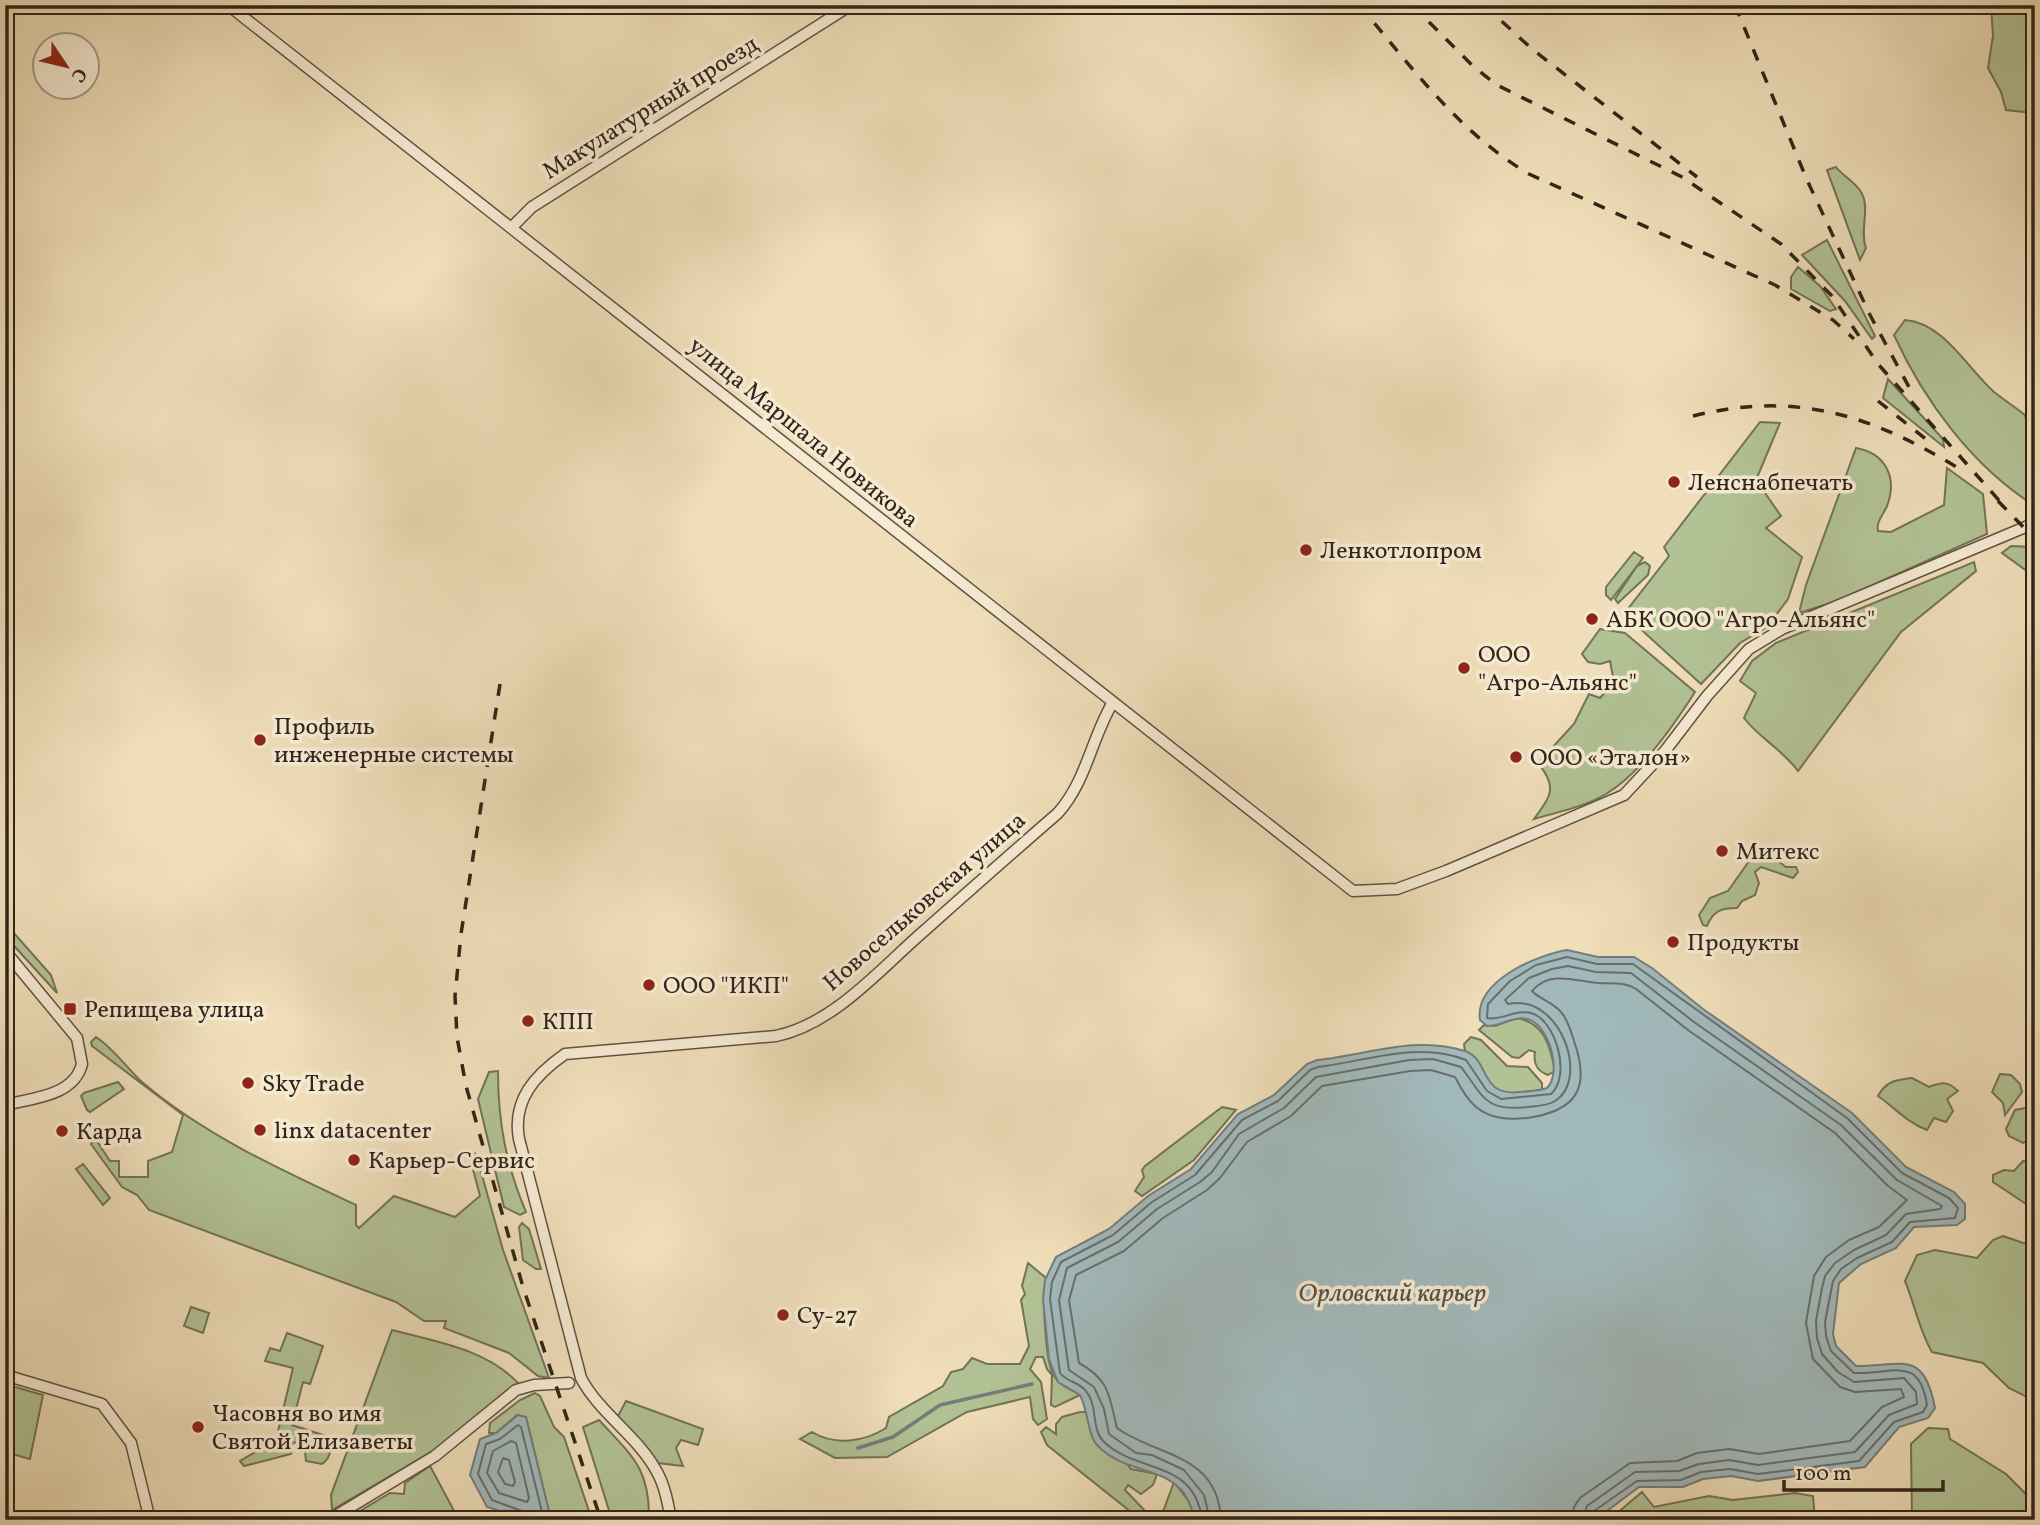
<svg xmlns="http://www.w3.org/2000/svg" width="2040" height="1525" font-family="Vollkorn,serif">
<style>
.green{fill:#b2c295;stroke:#727358;stroke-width:2}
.water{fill:#a1b9bb;stroke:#757d7b;stroke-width:2}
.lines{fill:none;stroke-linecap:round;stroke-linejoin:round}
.shore{stroke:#6a6e6a;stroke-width:2}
.stream{stroke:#757d7b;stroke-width:3.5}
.minor-casing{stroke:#615242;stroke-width:13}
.minor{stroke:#f5ead2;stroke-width:10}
.rail{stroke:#32241a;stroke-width:3.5;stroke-dasharray:12 12;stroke-linecap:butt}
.poi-dot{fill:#8f2418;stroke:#f5ead2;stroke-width:2.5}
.labels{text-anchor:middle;stroke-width:7;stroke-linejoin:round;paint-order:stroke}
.street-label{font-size:24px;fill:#32241a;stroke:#f5ead2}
.poi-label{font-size:24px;fill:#32241a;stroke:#f5ead2;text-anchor:start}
.water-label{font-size:26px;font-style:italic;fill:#53514a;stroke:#f5ead2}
</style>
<rect width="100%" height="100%" fill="#efdeb9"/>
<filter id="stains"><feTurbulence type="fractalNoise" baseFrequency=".00286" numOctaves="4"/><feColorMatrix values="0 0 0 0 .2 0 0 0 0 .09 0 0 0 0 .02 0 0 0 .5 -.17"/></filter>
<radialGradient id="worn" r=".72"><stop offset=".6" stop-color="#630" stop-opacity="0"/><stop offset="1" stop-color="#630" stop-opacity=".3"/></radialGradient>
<path class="green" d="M1991 5H2028L2035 15V113L2006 110 2001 92 1988 68 1993 36Z
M1836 167C1843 176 1855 182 1861 192 1871 208 1859 231 1866 248L1860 260 1827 170Z
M1827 240 1875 336 1872 339 1845 301 1802 255Z
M1798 267 1820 286 1836 309 1830 311 1791 289V277Z
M1905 320C1944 323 1967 368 1994 392 2004 400 2015 407 2025 415L2035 455V506C1973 467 1924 401 1894 335Z
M1888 379 1943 439 1944 447 1883 398Z
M1760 422 1780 423 1756 480 1781 516 1766 528 1802 557 1788 599 1767 627 1740 643 1701 684 1624 614 1669 556 1664 547Z
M1856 448C1885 453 1898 477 1887 506 1883 515 1876 522 1878 531L1891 532 1944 505 1947 468 1983 494 1987 534 1837 601 1799 613 1806 585Z
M2011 546 2035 547V577L2002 553Z
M1634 552 1643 558 1611 600 1606 595V587Z
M1645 562 1650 566 1648 575 1618 603 1615 599 1637 566Z
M1974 562 1976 571 1901 632 1798 771C1782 749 1759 738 1744 718L1756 693 1740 681 1752 661 1776 643Z
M1600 629 1625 633 1695 692C1674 725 1640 774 1606 794 1584 807 1558 812 1534 819 1551 796 1558 787 1538 763L1574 724 1589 694 1600 698 1614 682 1610 661 1600 664 1588 662 1582 654Z
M1759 847 1786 867H1796L1798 872 1793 878 1761 867 1755 872 1759 883 1755 895 1742 901 1737 908C1721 908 1713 911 1707 926L1703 925 1699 915 1710 898 1728 891Z
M5 923 51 975 57 993 5 936Z
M1516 1018C1544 1022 1550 1045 1555 1071L1548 1075C1537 1071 1533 1064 1535 1052L1529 1050 1519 1058 1512 1057 1479 1030 1484 1025 1495 1026Z
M96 1037C114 1049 126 1067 142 1082 204 1135 283 1171 356 1205V1225L359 1228 394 1196 455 1217 480 1196 470 1158 473 1153 476 1154 503 1250 549 1378 538 1376 509 1353 444 1328 446 1321H424L396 1302 149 1210 137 1195 122 1187 91 1144 93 1140 95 1138 110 1161H119V1177H148V1161L172 1152 183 1115 92 1046 91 1042Z
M1471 1037 1481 1040 1507 1066 1528 1067 1542 1083V1090C1531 1090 1519 1094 1508 1093 1484 1092 1483 1060 1465 1051L1464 1044Z
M498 1071C498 1122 506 1165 526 1212L520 1215 504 1207 478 1099 489 1072Z
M2000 1074 2011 1075 2020 1084 2022 1092 2005 1115 2003 1103 1992 1092Z
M1912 1078 1929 1087C1942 1082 1948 1081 1958 1091L1947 1099 1953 1111 1946 1122 1934 1118 1927 1130C1908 1123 1895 1108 1878 1096 1886 1081 1896 1080 1912 1078Z
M118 1082 124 1089 90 1112 87 1110 81 1096 84 1093Z
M2035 1106V1137L2023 1143 2009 1136 2006 1129 2015 1110Z
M1222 1107 1236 1110 1194 1160 1142 1196 1135 1191 1144 1177 1142 1170 1145 1166Z
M2023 1161 2035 1162V1204L2029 1206 1993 1182V1175L2004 1170 2014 1171Z
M83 1164 110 1198 103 1205 76 1169Z
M522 1223 529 1229 541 1269H536L523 1260 519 1227Z
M2003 1236 2035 1247V1401L2009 1388 1983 1363 1932 1352C1919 1330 1915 1305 1905 1281L1917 1255 1935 1250 1977 1258 1993 1240Z
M1028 1263 1046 1278C1042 1296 1045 1361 1054 1376 1060 1386 1071 1389 1080 1395L1055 1407 1051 1405 1052 1375 1047 1369 1043 1357H1036L1030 1369 1041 1382 1047 1419 1038 1425 1033 1419 1030 1397 967 1412 887 1457 835 1458 800 1439 812 1432C835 1446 864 1442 886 1428L889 1417 943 1386 951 1372 963 1369 972 1358 987 1364H1020L1029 1346 1021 1300 1025 1294 1022 1286Z
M191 1307 209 1313 203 1333 184 1326Z
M392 1330C437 1342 486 1349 518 1383L436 1449 332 1510 331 1495Z
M287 1333 323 1346 310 1384 303 1382 292 1425 326 1436 332 1441C331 1450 330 1459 322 1464L306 1461 304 1441 292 1443 291 1454 244 1466 240 1461 276 1440 293 1368 265 1361 270 1348 280 1351Z
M5 1384 43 1395 30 1459 5 1452Z
M535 1393 540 1396 554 1427 564 1437 592 1520H551L526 1417 517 1415 496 1433H489L490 1423 520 1400Z
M626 1401 703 1429 698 1445 681 1440 676 1448 683 1466 658 1463 618 1416Z
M1080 1412H1088L1131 1469 1157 1474 1153 1485 1141 1494 1128 1485 1125 1490 1148 1514 1149 1520H1141L1047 1445 1041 1432 1046 1427 1056 1434V1424L1062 1417Z
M599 1420C632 1456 650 1468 649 1520H612L583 1427Z
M1928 1428 1948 1429 1950 1439 2006 1474 2035 1503V1520H1912L1911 1444Z
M430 1466 459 1520H345L390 1493 404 1494 405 1483Z
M1174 1482 1191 1504 1196 1520H1160Z
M1642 1492 1654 1507 1709 1496 1733 1500 1795 1493 1813 1496 1815 1520H1609Z"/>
<path class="water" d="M1567 950 1598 957H1634L1652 968 1703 1009 1852 1113 1906 1167 1954 1192 1965 1204V1219L1957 1225 1914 1227 1896 1248 1861 1264 1839 1283 1833 1334 1836 1346 1856 1366C1903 1366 1924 1349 1935 1408L1928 1418 1899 1427 1865 1467 1758 1481 1731 1476 1703 1479 1683 1487H1639L1595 1520H1196C1191 1509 1190 1500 1182 1491 1161 1466 1123 1473 1097 1445 1088 1436 1088 1410 1080 1395L1058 1382 1049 1359 1043 1299 1045 1280 1056 1257 1109 1229 1148 1196 1191 1169 1238 1114 1274 1095 1307 1064 1317 1060C1367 1055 1415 1035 1465 1051 1491 1060 1478 1097 1521 1092 1530 1091 1539 1091 1547 1088 1562 1073 1550 1028 1530 1020 1515 1014 1502 1026 1487 1026L1480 1020C1474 981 1537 955 1567 950Z
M518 1415 526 1417 551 1520H529L487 1507 470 1475 480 1439 496 1433Z"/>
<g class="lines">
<path class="shore" d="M511 1441 516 1443 529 1498 527 1502 499 1493 487 1473 493 1451Z
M503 1458 509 1460 515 1482 513 1486 505 1484 498 1472Z
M526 1520 522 1511 492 1500 478 1474 486 1444 500 1439 518 1425 521 1427 544 1520
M1202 1520C1195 1459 1136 1474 1103 1441 1091 1428 1098 1405 1086 1391 1079 1382 1067 1382 1060 1373L1050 1299 1052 1282 1061 1262 1113 1235 1152 1202 1195 1175 1242 1120 1278 1101 1310 1070 1318 1067C1367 1061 1418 1041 1466 1060L1487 1091 1501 1099 1551 1094C1572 1075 1555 1019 1531 1013 1515 1009 1502 1021 1487 1018L1488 1004 1510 981 1536 965 1567 957 1597 964H1633L1847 1118 1902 1173 1949 1198 1958 1208 1955 1218 1910 1222 1892 1242 1857 1258 1841 1269 1833 1281 1825 1322 1826 1336 1831 1351 1854 1373C1893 1375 1919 1354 1927 1405L1923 1412 1894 1422 1859 1461 1758 1474 1730 1469 1701 1472 1681 1480 1637 1481 1594 1511 1591 1520
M1210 1520 1204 1495 1184 1470 1152 1455 1136 1453 1109 1434 1104 1409 1094 1387 1069 1370 1059 1300 1067 1268 1118 1242 1157 1209 1200 1182 1212 1172 1239 1134 1284 1108 1316 1077 1409 1060 1433 1059 1461 1067C1484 1097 1485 1112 1528 1107 1538 1106 1547 1106 1555 1101 1590 1080 1561 993 1508 1004L1505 1000 1529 978 1552 969 1568 966 1596 972 1631 973 1694 1022 1841 1125 1897 1180 1942 1206 1940 1209 1906 1214 1886 1235 1854 1250 1835 1263 1825 1276 1822 1288 1816 1321 1817 1338 1822 1354 1838 1372 1854 1382 1904 1378 1916 1392 1917 1404 1889 1415 1855 1452 1758 1465 1729 1460 1699 1464 1679 1471 1635 1472 1587 1506 1582 1520
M1221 1520C1218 1453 1157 1457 1117 1428 1109 1396 1110 1380 1079 1363L1069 1300 1076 1275 1124 1251 1163 1218 1207 1190 1220 1178 1247 1142 1291 1116 1322 1086 1410 1071 1431 1070 1455 1077C1460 1087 1467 1099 1476 1107 1491 1119 1508 1120 1527 1118 1576 1111 1591 1089 1574 1041 1571 1031 1568 1020 1561 1012 1553 1002 1539 999 1532 991 1550 970 1575 981 1597 983 1611 984 1624 981 1636 989L1688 1030 1835 1133 1888 1186 1907 1200 1879 1227 1849 1240 1826 1257 1814 1276 1806 1323 1813 1359 1840 1387 1855 1392 1901 1389 1904 1397 1882 1407 1850 1441 1759 1454 1729 1449 1697 1453 1677 1461 1630 1463 1580 1498 1574 1507 1572 1520"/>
<path class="stream" d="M858 1448 893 1437 940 1405 1032 1384"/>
<defs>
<path id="minor" d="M228 5 1353 891 1397 889 1446 871 1624 795 1665 751 1707 696 1749 649 1782 629 2035 523
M512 227 532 207 851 5
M5 951 77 1038 82 1064C74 1096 33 1098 5 1105
M5 1375 102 1404 131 1443 150 1520
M329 1520 435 1456 516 1390 534 1385 569 1383
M671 1520C668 1504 665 1486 657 1472 638 1436 600 1414 581 1378L519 1139C512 1100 535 1075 565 1054L776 1036C834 1024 880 969 924 931 968 892 1013 852 1058 813 1087 780 1091 739 1113 702"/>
</defs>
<use href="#minor" class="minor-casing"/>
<use href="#minor" class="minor"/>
<path class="rail" d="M1359 5C1412 67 1458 132 1529 174L1775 285 1833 320 1854 339
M1412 5 1474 67 1497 85 1682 177 1781 244 1832 296 1878 364 2004 506
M1484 5 1532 49 1697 177
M1735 5 1807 180 1870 315 1909 387
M1878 401 1932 444
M1693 416C1798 390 1874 416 1963 471
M1998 501 2035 539
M500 684 461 934 455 996 457 1037 466 1086 523 1287 601 1520"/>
</g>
<g class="poi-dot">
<circle cx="1674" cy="482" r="7"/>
<circle cx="1306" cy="550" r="7"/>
<circle cx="1592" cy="619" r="7"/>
<circle cx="1464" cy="668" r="7"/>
<circle cx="260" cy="740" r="7"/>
<circle cx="1516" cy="757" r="7"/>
<circle cx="1722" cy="851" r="7"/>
<circle cx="1673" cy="942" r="7"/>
<circle cx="649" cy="985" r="7"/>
<rect x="63" y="1002" width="14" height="14" rx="3.5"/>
<circle cx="528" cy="1021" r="7"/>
<circle cx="248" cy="1083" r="7"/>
<circle cx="260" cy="1130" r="7"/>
<circle cx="62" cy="1131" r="7"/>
<circle cx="354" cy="1160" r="7"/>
<circle cx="783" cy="1315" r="7"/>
<circle cx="198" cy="1427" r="7"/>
</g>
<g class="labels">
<g class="street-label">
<text transform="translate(650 107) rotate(-32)" y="8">Макулатурный проезд</text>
<text transform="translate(804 432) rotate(39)" y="8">улица Маршала Новикова</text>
<text transform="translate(924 901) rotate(-41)" y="8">Новосельковская улица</text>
</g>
<g class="poi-label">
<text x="1688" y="490">Ленснабпечать</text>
<text x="1320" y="558">Ленкотлопром</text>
<text x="1606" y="627">АБК ООО "Агро-Альянс"</text>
<text x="1478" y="662">ООО<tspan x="1478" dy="28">"Агро-Альянс"</tspan></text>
<text x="274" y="734">Профиль<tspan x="274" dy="28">инженерные системы</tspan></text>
<text x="1530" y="765">ООО «Эталон»</text>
<text x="1736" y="859">Митекс</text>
<text x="1687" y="950">Продукты</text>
<text x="663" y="993">ООО "ИКП"</text>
<text x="84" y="1017">Репищева улица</text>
<text x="542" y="1029">КПП</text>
<text x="262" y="1091">Sky Trade</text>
<text x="274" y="1138">linx datacenter</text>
<text x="76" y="1139">Карда</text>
<text x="368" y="1168">Карьер-Сервис</text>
<text x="797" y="1323">Су-27</text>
<text x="212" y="1421">Часовня во имя<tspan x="212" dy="28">Святой Елизаветы</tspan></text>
</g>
<g class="water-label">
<text x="1392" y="1301">Орловский карьер</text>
</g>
</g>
<rect width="2040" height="1525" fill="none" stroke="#efdeb9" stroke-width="28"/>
<rect x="7" y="7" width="2026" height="1511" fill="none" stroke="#32241a" stroke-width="3.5"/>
<rect x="14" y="14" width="2012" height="1497" fill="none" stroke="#32241a" stroke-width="2"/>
<g transform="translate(66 66) rotate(125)"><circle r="33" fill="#f5ead2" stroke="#a79b88" stroke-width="2"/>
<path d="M0-5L12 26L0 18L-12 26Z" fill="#8f2418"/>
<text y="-10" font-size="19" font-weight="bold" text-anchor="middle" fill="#32241a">С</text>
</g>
<path d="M1784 1480v10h159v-10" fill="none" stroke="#32241a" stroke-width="3.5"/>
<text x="1795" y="1480" font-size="21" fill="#32241a" stroke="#f5ead2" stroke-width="5" paint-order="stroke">100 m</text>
<rect width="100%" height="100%" filter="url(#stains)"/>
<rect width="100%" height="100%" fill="url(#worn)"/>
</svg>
